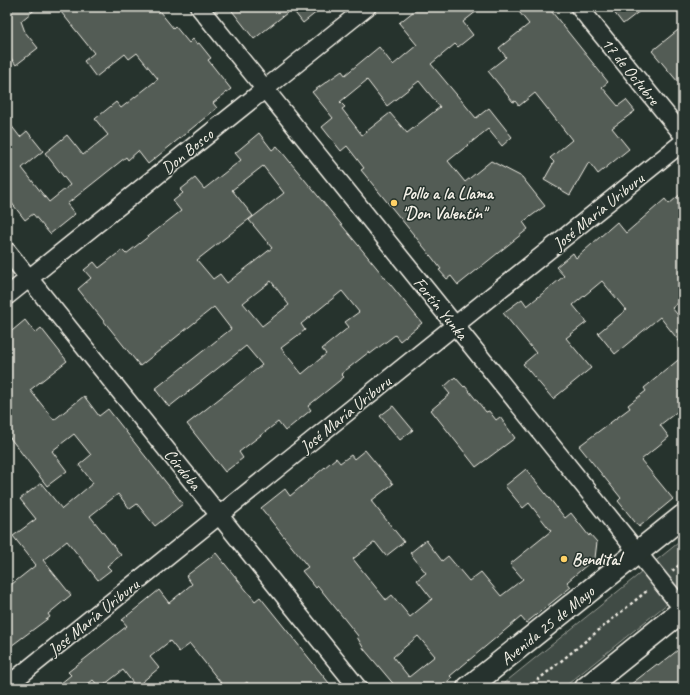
<svg xmlns="http://www.w3.org/2000/svg" width="690" height="695" font-family="Caveat,sans-serif">
<style>
.green{fill:#414b45;stroke:#9a9e96}
.building{fill:#525c55;stroke:#f4f1e8;fill-rule:evenodd}
.lines{fill:none;stroke-linecap:round;stroke-linejoin:round}
.minor-casing{stroke:#f4f1e8;stroke-width:20}
.major-casing{stroke:#f4f1e8;stroke-width:25}
.path{stroke:#f4f1e8;stroke-width:2.5;stroke-dasharray:3 3;stroke-linecap:butt}
.minor{stroke:#26332d;stroke-width:17}
.major{stroke:#26332d;stroke-width:22}
.poi-dot{fill:#ffd166;stroke:#26332d;stroke-width:1.5}
.labels{text-anchor:middle;stroke-width:3;stroke-linejoin:round;paint-order:stroke}
.street-label{font-size:17px;fill:#f4f1e8;stroke:#26332d}
.poi-label{font-size:17px;font-weight:bold;fill:#f4f1e8;stroke:#26332d;text-anchor:start}
</style>
<rect width="100%" height="100%" fill="#26332d"/>
<filter id="ink" filterUnits="userSpaceOnUse"><feTurbulence type="fractalNoise" baseFrequency=".025" numOctaves="2"/><feDisplacementMap in="SourceGraphic" scale="8" xChannelSelector="R" yChannelSelector="G"/><feConvolveMatrix kernelMatrix="1 2 1 2 8 2 1 2 1" color-interpolation-filters="sRGB"/></filter>
<g filter="url(#ink)">
<path class="green" d="M683 539V591L563 688H498Z"/>
<path class="building" d="M7 7H38L21 21 25 32 38 48 16 65 7 53Z
M57 7H156L173 28 175 26 189 43 193 39 197 44 199 43 211 58 208 60 231 89 213 103 217 108 148 164 138 151 128 160 126 157 101 177 67 204 75 214 50 234 33 214 25 220 7 197V120L20 137 27 131 43 151 22 168 49 202 70 185 45 153 67 135 83 155 108 135 95 119 116 102 121 108 158 79 137 53 129 59 125 54 96 77 84 61 94 53Z
M229 7H323L303 23 292 9 254 39Z
M419 7H482L463 22 473 35 458 47 455 44 431 64 476 118 489 108 512 137 502 146 488 129 448 161 465 182 491 161 522 177 545 206 523 222 528 229 458 285 451 276 447 279 439 270 441 269 427 251 361 170 364 168 347 146 341 151 322 127 333 118 312 92 342 71 345 75 379 47 393 65 417 45 399 23ZM367 80 387 106 419 81 440 107 407 133 390 113 362 135 342 109 345 107 340 102Z
M515 7H548L608 82 602 87 618 106 626 100 635 111 612 128 629 149 598 174 589 162 570 195 544 180 554 162 550 158 572 140 535 93 519 106 515 101 513 102 488 71 506 57 499 48 529 24Z
M610 7H645L623 24Z
M683 26V88L652 51Z
M259 133 272 150 277 146 422 323 400 341 395 335 370 354 369 352 341 374 344 377 308 406 311 410 285 431 278 422 239 452 243 458 225 472 187 424 262 365 246 346 169 407 155 389 231 329 214 307 140 366 78 289 91 278 84 270 94 262 99 268 122 250 126 254 181 211 173 201 183 193 180 190 195 178 204 189 241 160 235 153ZM263 166 284 193 249 220 272 248 227 283 220 274 213 279 197 260 253 216 232 190ZM271 281 289 305 262 326 243 303ZM342 291 359 312 345 322 349 327 322 349 326 354 302 374 281 348 305 330 301 324Z
M683 192V299L672 308 683 321V346L660 317 615 354 598 333 626 310 602 281 573 305 587 322 566 338 591 368 553 399 523 364 536 353 503 313 522 299 527 306 564 276 556 267 573 253 576 258 617 222 626 233 665 199 669 204Z
M25 320 35 333 41 328 67 361 30 390 54 420 84 396 99 416 108 409 183 504 155 526 137 504 130 509 118 494 90 516 121 555 107 566 111 570 98 580 67 541 43 560 71 595 48 614 50 617 7 649V588L36 565 13 536 36 519 20 499 41 483 62 509 93 483 79 465 91 455 74 434 52 451 67 471 47 486 7 434V335Z
M683 356V407L660 425 669 437 641 460 673 499 639 527 618 501 621 498 579 446 630 408 628 405 646 391 644 388Z
M455 377 464 387 465 386 486 412 489 411 496 420 500 417 515 438 476 467 431 410 450 394 444 387Z
M393 406 413 430 400 440 380 416Z
M365 450 393 484 371 501 404 542 386 556 375 542 353 559 386 600 392 595 410 617 432 599 417 580 426 573 410 553 426 540 442 561 448 556 469 581 481 572 501 596 523 579 510 564 551 531 529 503 523 508 505 486 526 469 565 518 571 513 589 536 590 534 597 542 595 558 567 582 571 587 526 623 521 617 450 676 452 678 439 688H395L396 687 364 649 357 637 358 636 318 586 316 588 302 571 308 567 261 508 285 489 290 496 336 458 340 463 351 455 354 459ZM418 636 435 656 409 677 393 657Z
M216 553 255 601 260 597 333 688H252L247 682 239 688H225L190 644 179 652 170 641 150 657 159 668 136 687 123 670 100 688 93 680 83 688H55L71 675 68 672 127 626 122 620 159 590 169 603 192 584 186 576Z
M683 646V688H626L657 664 658 666Z"/>
<g class="lines">
<defs>
<path id="minor" d="M199 7 683 609
M579 7 683 135
M7 251 358 688
M7 296 367 7
M7 686 683 142"/>
<path id="major" d="M468 688 683 516
M586 688 683 610"/>
</defs>
<use href="#minor" class="minor-casing"/>
<use href="#major" class="major-casing"/>
<path class="path" d="M672 571 683 562
M528 688 648 590"/>
<use href="#minor" class="minor"/>
<use href="#major" class="major"/>
</g>
</g>
<g class="poi-dot">
<circle cx="394" cy="203" r="4"/>
<circle cx="564" cy="559" r="4"/>
</g>
<g class="labels">
<g class="street-label">
<text transform="translate(631 71) rotate(51)" y="6">17 de Octubre</text>
<text transform="translate(187 151) rotate(-39)" y="6">Don Bosco</text>
<text transform="translate(598 211) rotate(-39)" y="6">José María Uriburu</text>
<text transform="translate(441 308) rotate(51)" y="6">Fortín Yunka</text>
<text transform="translate(345 414) rotate(-39)" y="6">José María Uriburu</text>
<text transform="translate(183 469) rotate(51)" y="6">Córdoba</text>
<text transform="translate(93 617) rotate(-39)" y="6">José María Uriburu</text>
<text transform="translate(547 625) rotate(-39)" y="6">Avenida 25 de Mayo</text>
</g>
<g class="poi-label">
<text x="402" y="199">Pollo a la Llama<tspan x="402" dy="20">"Don Valentín"</tspan></text>
<text x="572" y="565">Bendita!</text>
</g>
</g>
<rect width="690" height="695" fill="none" stroke="#26332d" stroke-width="24"/>
<rect x="12" y="12" width="666" height="671" fill="none" stroke="#f4f1e8" stroke-width="1.5" filter="url(#ink)"/>
</svg>
